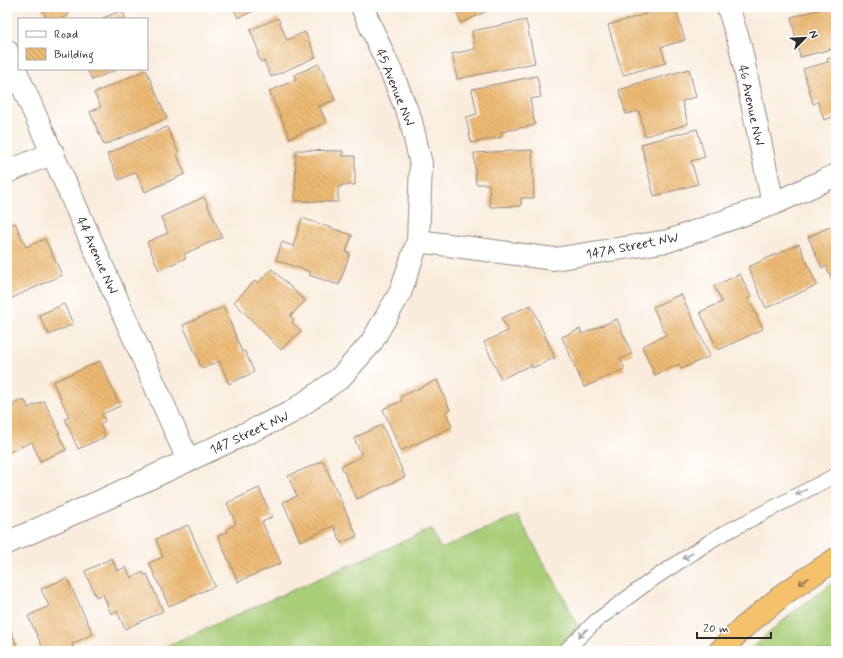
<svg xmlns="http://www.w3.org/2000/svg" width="843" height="658" font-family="Mynerve,sans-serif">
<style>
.grass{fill:#a9ce78;stroke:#6a7c52}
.building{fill:url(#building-back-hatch)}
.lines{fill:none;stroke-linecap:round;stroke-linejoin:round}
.lane-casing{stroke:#928c84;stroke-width:16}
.street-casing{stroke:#928c84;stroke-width:24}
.highway-casing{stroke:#928c84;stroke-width:24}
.lane{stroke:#fff;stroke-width:14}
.street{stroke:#fff;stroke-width:22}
.highway{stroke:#f5c16b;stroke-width:22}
.oneway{stroke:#a0a0a0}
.oneway2{stroke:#90764b}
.labels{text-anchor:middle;stroke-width:3;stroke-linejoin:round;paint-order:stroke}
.street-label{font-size:13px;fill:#2b2b2b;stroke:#fff}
</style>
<defs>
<pattern id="building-back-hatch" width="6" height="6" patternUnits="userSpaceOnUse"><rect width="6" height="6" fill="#ecb972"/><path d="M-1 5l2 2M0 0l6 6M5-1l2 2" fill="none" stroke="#cb9f63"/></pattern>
</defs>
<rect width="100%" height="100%" fill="#fff"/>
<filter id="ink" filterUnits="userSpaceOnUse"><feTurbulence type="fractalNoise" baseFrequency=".025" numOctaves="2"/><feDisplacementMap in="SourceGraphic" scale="8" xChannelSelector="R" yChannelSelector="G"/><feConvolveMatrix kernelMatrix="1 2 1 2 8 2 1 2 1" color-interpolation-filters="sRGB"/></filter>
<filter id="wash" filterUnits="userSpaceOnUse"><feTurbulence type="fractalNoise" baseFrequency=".012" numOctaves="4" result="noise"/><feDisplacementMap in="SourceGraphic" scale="16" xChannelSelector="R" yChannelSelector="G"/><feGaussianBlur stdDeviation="0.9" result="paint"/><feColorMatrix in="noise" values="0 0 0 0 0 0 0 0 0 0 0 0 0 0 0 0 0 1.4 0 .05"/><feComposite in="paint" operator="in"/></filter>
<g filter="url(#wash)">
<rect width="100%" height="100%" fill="#f9ecdc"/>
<path class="grass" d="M517 515 566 601 589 651H155L431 529 441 549Z
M836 580V651H748L798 608Z"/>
<g id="blocks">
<path class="building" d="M41 7H79L67 12 69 15 60 19H47Z
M233 7H262L238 18Z
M454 7H496L461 23Z
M649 7H675L685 40 661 47 666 63 623 75 608 25 646 14 645 8Z
M821 7H836V48L800 57 791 17 822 9Z
M122 10 126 19H101Z
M278 18 287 40 305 32 316 57 271 77 264 61 261 62 257 53 259 52 250 30Z
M526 20 535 63 457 79 452 54 475 49 472 31Z
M836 56V116L824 120 818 102 813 104 803 69 828 62 827 59Z
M319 64 335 100 319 106 326 122 290 138 269 91 296 80 294 75Z
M87 69H118L92 80Z
M689 69 696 97 682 101 688 124 645 136 639 111 626 114 619 90 632 86V85Z
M146 70 167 118 104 145 90 112 101 107 94 93Z
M537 76 541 97 530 99 535 125 501 132 502 137 471 143 466 117 477 114 472 89Z
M167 127 179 154 177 155 185 174 145 192 136 172 119 180 107 154Z
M697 129 705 157 691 161 698 184 654 196 641 144Z
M296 150 343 151 342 156H355V185H341V187H338V202L295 201Z
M532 150 534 198H521V206L490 207 489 184H476L474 153Z
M204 197 222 237 184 254 186 258 159 270 147 242 168 233 161 217Z
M302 218 352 235 346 252 350 253 339 285 309 275 311 272 276 260 282 242 293 246Z
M15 223 26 247 45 239 62 275 10 299 7 292V227Z
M836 224V288L826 266 822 268 808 237Z
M799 244 817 285 766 308 748 267Z
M272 269 305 301 290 316 294 320 292 322 301 331 281 350 234 302 255 281 258 283Z
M740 274 751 297 748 298 763 329 718 350 700 312 722 302 714 286Z
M681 294 710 356 681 369 679 364 655 375 642 346 666 335 653 307Z
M64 304 73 324 49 335 39 315Z
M531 305 555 358 532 368 531 365 501 379 484 342 508 331 502 318Z
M224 307 242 352 245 351 254 372 229 384 219 361 202 369 183 325Z
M617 319 632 354 620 359 625 369 584 387 562 337 580 329 582 334Z
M100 361 120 406 102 414 105 421 100 424 105 437 78 449 65 419 69 417 53 382Z
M437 380 450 410 446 412 452 427 401 451 383 409 402 401 400 397Z
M21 400 26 402 28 408 44 401 60 433H58L66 450 40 461 32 442 9 452 7 448V413L13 410 12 408 14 404Z
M382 425 405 477 357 499 341 466 362 456 354 438Z
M323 461 357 536 341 543 334 526 300 541 283 502 297 496 288 476Z
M259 488 272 517 262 522 281 563 238 582 218 536 228 532 227 529 236 524 227 503Z
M188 525 215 586 169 606 149 563 163 557 156 539Z
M112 558 117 571 126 567 131 578 143 572 144 575 147 574 163 611 125 629 117 611 111 614 103 594 96 597 85 571Z
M67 578 93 634 72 644 75 650 73 651H34L33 650 42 646 28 616 49 606 41 589Z
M9 625 19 651H7V626Z"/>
</g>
</g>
<g filter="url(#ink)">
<use href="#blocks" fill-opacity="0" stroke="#928c84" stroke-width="1"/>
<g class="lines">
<defs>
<path id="lane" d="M565 651 596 621 650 581 717 537 836 475"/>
<path id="street" d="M728 7 740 45 773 204
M7 51 188 460
M7 172 53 153
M418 241 554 259 668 241 773 204 836 175
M7 543 103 500 290 413 340 378 371 343 400 293 418 241 421 164 411 121 393 76 362 7"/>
<path id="highway" d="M720 651 744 627 785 593 836 559"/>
</defs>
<use href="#lane" class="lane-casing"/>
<use href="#street" class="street-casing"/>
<use href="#highway" class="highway-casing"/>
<use href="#lane" class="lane"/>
<use href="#street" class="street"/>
<use href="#highway" class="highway"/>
</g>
<defs><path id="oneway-shaft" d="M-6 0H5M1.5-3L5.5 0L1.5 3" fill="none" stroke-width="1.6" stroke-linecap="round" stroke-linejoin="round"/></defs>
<g class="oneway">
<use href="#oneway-shaft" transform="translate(801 492) rotate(154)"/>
<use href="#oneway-shaft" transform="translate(688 556) rotate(146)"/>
<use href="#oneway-shaft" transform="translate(583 633) rotate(136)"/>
</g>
<use class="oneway2" href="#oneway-shaft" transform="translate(804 581) rotate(146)"/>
</g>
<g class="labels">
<g class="street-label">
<text transform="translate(396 87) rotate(68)" y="5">45 Avenue NW</text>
<text transform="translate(752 105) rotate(78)" y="5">46 Avenue NW</text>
<text transform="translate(632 245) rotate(-11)" y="5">147A Street NW</text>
<text transform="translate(98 255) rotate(66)" y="5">44 Avenue NW</text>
<text transform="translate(249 432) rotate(-25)" y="5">147 Street NW</text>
</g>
</g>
<rect width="843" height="658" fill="none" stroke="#fff" stroke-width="24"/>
<rect x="18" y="18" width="130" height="52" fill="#ffffff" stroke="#aaaaaa"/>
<rect x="26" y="31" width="20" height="6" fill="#ffffff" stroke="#aaaaaa"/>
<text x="54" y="38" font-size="12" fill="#2b2b2b">Road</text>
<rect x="26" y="48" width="20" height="12" fill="url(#building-back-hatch)" stroke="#aaaaaa"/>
<text x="54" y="58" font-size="12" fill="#2b2b2b">Building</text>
<g transform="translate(805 38) rotate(66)" stroke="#ffffff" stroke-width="3" paint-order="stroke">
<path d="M0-3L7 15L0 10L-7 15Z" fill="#2b2b2b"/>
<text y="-6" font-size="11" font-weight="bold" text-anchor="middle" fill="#2b2b2b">N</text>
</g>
<path d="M697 632v6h74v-6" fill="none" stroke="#2b2b2b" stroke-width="2"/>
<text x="703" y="632" font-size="12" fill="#2b2b2b" stroke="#ffffff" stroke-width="3" paint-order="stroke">20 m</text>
</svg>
